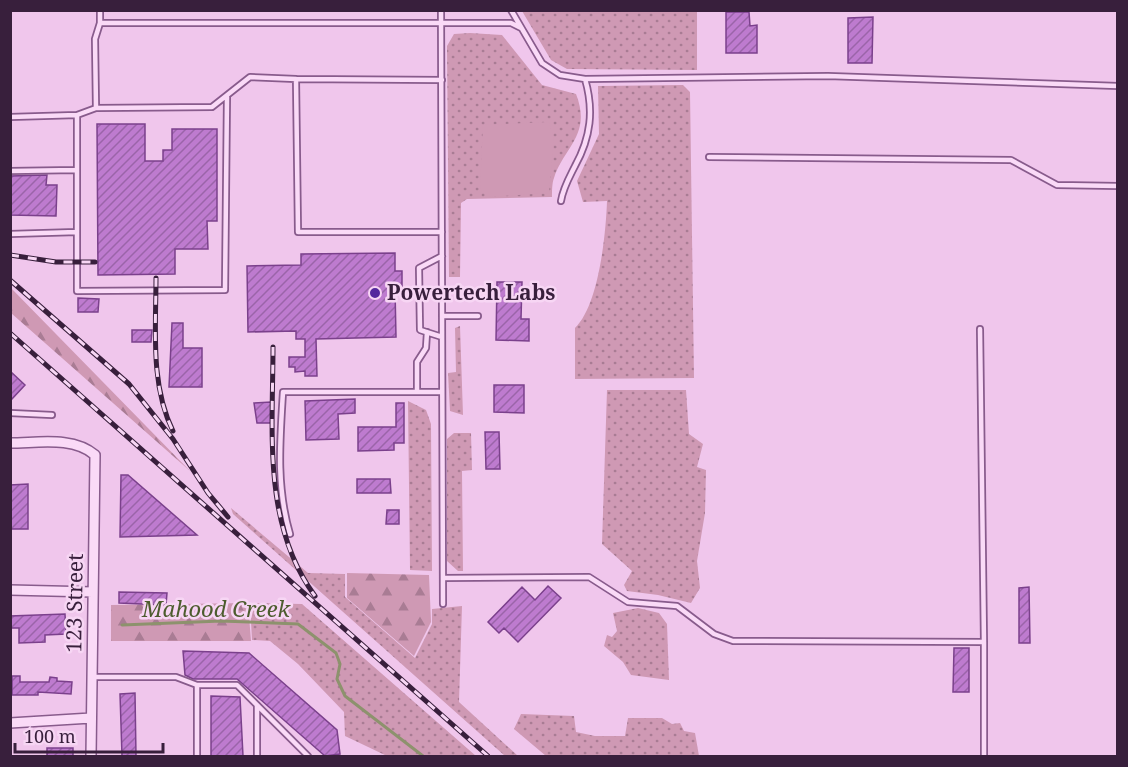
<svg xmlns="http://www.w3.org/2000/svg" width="1128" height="767" font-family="'Noto Serif',serif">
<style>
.grass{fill:url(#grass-dots)}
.forest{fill:url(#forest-firs)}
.garden{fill:#cf99b4}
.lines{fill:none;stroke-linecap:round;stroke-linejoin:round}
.stream{stroke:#8d926d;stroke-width:3}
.building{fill:url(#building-hatch);stroke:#7b408c;stroke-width:1.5}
.service-casing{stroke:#885b8c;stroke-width:8}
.minor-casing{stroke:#885b8c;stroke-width:12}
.service{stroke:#fadaf7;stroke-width:4.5}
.minor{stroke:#fadaf7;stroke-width:9}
.rail-casing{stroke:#381f3c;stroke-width:5}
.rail{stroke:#f7d6f4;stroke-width:3;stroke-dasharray:9;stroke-linecap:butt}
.poi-dot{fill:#54289d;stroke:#f7d6f4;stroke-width:2}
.labels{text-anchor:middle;stroke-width:5;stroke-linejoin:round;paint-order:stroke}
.poi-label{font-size:21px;font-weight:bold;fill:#381f3c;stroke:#f7d6f4;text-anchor:start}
.street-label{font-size:21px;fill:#381f3c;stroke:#f7d6f4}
.water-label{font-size:22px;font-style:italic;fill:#4d5c2e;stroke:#f7d6f4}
</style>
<defs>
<pattern id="grass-dots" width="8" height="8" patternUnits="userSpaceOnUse" patternTransform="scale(1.5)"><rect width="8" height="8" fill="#cf99b4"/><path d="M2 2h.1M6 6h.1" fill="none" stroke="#a97c94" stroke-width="1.8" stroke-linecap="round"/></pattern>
<pattern id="forest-firs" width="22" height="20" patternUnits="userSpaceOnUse" patternTransform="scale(1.5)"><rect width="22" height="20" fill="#cf99b4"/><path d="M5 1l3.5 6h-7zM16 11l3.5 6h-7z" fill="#a97c94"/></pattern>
<pattern id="building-hatch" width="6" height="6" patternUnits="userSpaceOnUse" patternTransform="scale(1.5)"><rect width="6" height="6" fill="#be7bcf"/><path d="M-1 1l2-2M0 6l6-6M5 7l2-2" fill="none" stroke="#9b64a9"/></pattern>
</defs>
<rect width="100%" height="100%" fill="#f0c6ec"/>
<path class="grass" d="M522 11H697V70L567 69 551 60Z
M470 33 502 35 542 85 576 94C592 135 564 147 554 178 552 183 552 191 552 197L467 199 461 203 460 277H449L447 46 454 34Z
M683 85 690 92 694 378 575 379V328C599 305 606 233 607 201L583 202 577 181 599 134 598 86Z
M460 326 463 415 450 411 448 373 456 372 455 328Z
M607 390H686L689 434 703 444 697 467 706 470 705 513 697 561 700 588 691 603 658 595 627 591 624 585 632 571 602 544Z
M408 401 426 410 431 424 432 571 410 570Z
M454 433H471L472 470 462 471 463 571H458L447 561V439Z
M231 508 308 573 345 574V597L415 658 432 624V609L462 606 459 702 518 756H505L233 514Z
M250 603 302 604 476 756H387L345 736 344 712 298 664 270 641 252 640Z
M638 608 659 613 667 624 669 680 631 675 623 662 604 646 607 635 612 637 617 631 613 613Z
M521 714 574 716 576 732 595 736H625L628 718H662L672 724 680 723 684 731 695 733 699 756H546L514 729Z"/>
<path class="forest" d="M10 288H11L190 471 11 313Z
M347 573 429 575 431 622 414 656 347 598Z
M248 603 251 641H111V605Z"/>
<path class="garden" d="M549 122 554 139 549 193 488 197 480 189 483 125Z"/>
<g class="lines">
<path class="stream" d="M122 625 221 621 298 624 336 653 340 664 337 679 345 696 423 756"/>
</g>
<path class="building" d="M726 12H749L750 26 757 25V53H726Z
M873 17 872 63H848V18Z
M97 124H145V161H163V150H172V129H217V221H207L208 249H175V274L98 275Z
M47 175 46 185H57L56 216 10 215V176Z
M395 253V271H402V289H395L396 337 316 339 317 376H305V371L295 372V367H289V357H305V339H296V331L248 332 247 266 301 265V254Z
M497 282H522L521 319H529V341L496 340Z
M78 298 99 299 98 312H78Z
M172 323H183V348H202V387H169Z
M132 330H152L151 342H132Z
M10 371 25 385 10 401Z
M494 385H524V413L494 412Z
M355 399V413L338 414 339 439 306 440 305 401Z
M271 402V423H257L254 403Z
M396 403H404V443H394V450L358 451V427H396Z
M485 432H499L500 469H486Z
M121 475H128L197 535 120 537Z
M357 479H390L391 493H357Z
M28 484V529H10V485Z
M387 510H399V524H386Z
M548 586 561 598 518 642 504 628 499 633 488 622 522 587 535 600Z
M1029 587 1030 643H1019V588Z
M119 592 167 593 166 605 119 603Z
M65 614 66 634 45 635V642L19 643V628H10V616Z
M954 648H969V692H953Z
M183 651 249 653 337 730 340 754 325 756 237 679H193L185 675Z
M12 676H20V682H49L50 677 57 678V681L72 682 71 694 38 692V695H12Z
M135 693 136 756H122L120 694Z
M211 696 240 697 243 756H211Z
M47 748H73V756H47Z"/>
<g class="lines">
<defs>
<path id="service" d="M100 10V23H511L521 28
M441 10 443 604
M511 10 542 63 560 75 585 79 828 76 1118 86
M442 80 296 79 298 232H442
M227 97 225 290 77 291V115L96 108 212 107 250 77 296 79
M96 108 95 39 100 23
M10 117 77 115
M709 157 1011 160 1057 185 1118 186
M10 171 77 170
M561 201C563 188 569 178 575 166 591 137 594 110 585 79
M10 234 77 232
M442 256 419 268 420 330 442 337
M442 316H478
M417 392V362L426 348 427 332
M10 413 52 415
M290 534C276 486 280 441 283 392H442
M443 578 589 577 628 602 677 606 714 634 733 641 984 642 980 329
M984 642V756
M92 677H176L197 685
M257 705V756
M197 756V685H237L308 756"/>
<path id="minor" d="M10 443C38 443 73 436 95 455L91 756
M10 590 93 592
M10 723 91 718"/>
</defs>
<use href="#service" class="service-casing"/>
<use href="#minor" class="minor-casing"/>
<use href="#service" class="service"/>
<use href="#minor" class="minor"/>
<defs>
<path id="rail" d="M10 255 56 262H95
M156 278C156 328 150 385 173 431
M10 280 129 384 173 439 208 493 228 517
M10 333 488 756
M273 347C273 431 262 524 315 596"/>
</defs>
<use href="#rail" class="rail-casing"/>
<use href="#rail" class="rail"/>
</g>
<circle class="poi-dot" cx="375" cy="293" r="6"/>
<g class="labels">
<g class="poi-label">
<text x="387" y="300">Powertech Labs</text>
</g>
<g class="street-label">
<text transform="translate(75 603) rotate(-89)" y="7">123 Street</text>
</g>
<g class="water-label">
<text x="216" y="617">Mahood Creek</text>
</g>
</g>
<rect width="1128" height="767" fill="none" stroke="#381f3c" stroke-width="24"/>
<path d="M15 743v9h148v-9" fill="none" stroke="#381f3c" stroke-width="3"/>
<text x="24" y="743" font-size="18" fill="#381f3c" stroke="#f7d6f4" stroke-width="4.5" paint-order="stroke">100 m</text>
</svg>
